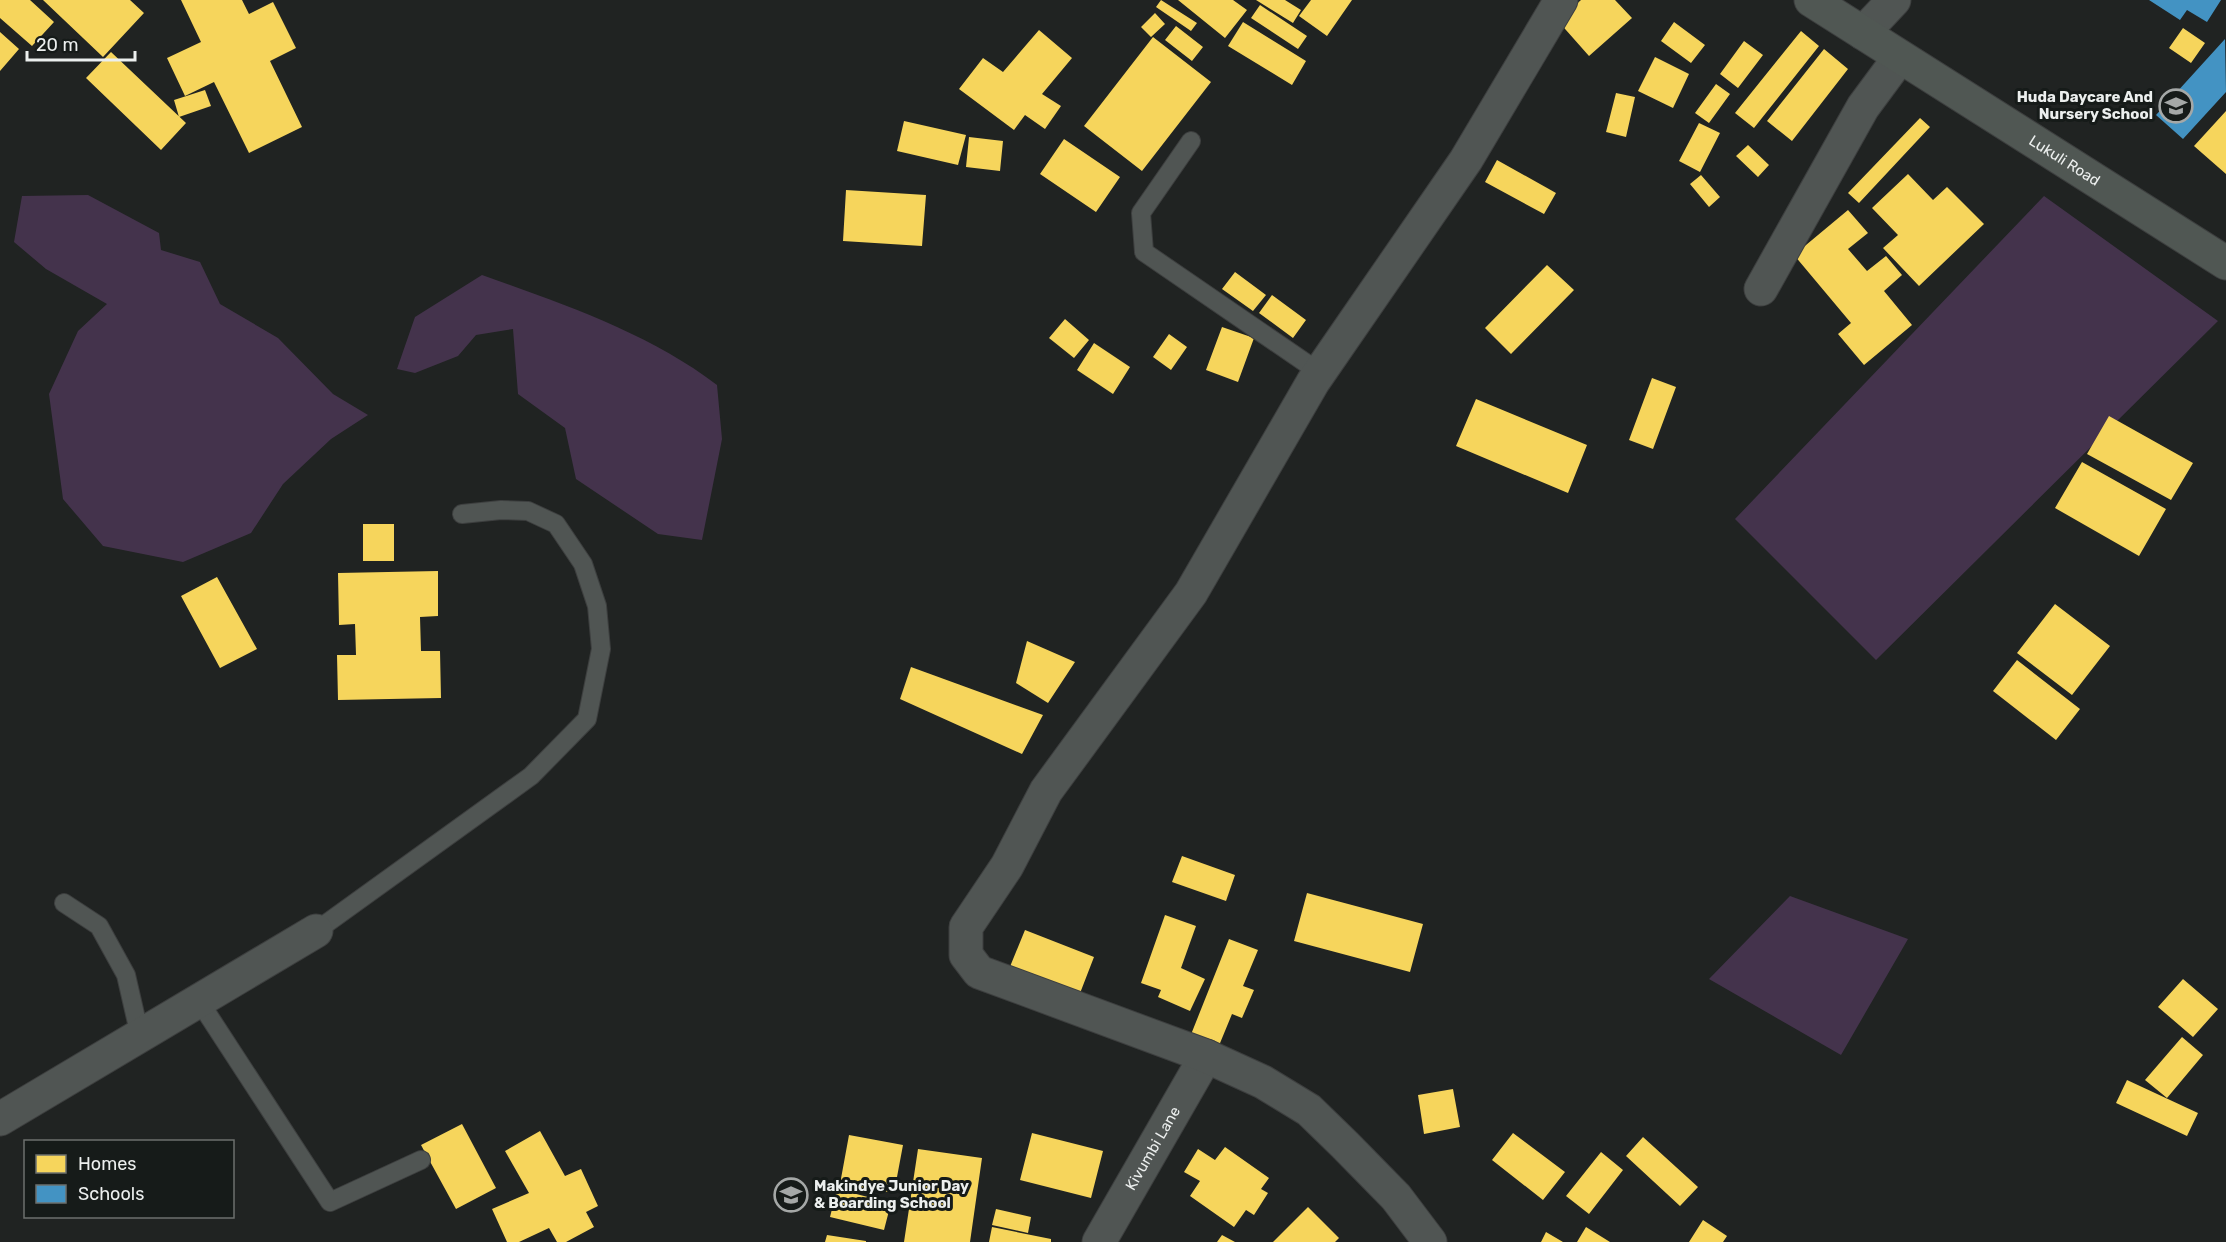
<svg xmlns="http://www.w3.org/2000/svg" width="2226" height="1242" font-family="Rubik,sans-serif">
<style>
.green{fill:#44334c}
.homes{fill:#f6d55c}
.schools{fill:#4393c3}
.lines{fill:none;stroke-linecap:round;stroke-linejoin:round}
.lane-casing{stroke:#3d3f3f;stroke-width:20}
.street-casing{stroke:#3d3f3f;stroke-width:35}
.secondary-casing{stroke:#3d3f3f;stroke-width:35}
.lane{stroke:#505553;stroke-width:18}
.street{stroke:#505553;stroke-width:33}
.secondary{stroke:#505753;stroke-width:33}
.labels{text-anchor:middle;stroke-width:6;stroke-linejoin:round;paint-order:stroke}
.poi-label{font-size:15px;font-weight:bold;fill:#ecefee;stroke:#161b19;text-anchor:end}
.street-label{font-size:15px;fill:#ecefee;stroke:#161b19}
</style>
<rect width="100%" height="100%" fill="#202322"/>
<path class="green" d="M88 195 159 233 161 250 200 262 220 304 278 338 333 394 368 415 331 439 283 484 251 533 183 562 103 546 63 499 49 394 78 331 107 304 46 269 14 242 22 196Z
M2044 196 2218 321 1876 660 1735 519Z
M482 275C563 304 649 333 717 385L722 439 702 540 658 534 576 479 565 428 518 394 513 329 476 335 458 356 415 373 397 369 415 317Z
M1790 896 1908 939 1841 1055 1709 979Z"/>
<path class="homes" d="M0 0H30L54 22 32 46 0 18Z
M43 0H130L144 13 103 57Z
M181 0H242L249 14 273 2 296 48 270 61 302 127 249 153 214 82 185 96 167 58 201 42Z
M1161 0 1197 23 1191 31 1156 7Z
M1178 0H1233L1247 10 1225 38Z
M1256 0H1285L1301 10 1293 23Z
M1311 0H1352L1327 36 1299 16Z
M1581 0H1615L1632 18 1589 56 1558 21Z
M1260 5 1307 36 1298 49 1251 18Z
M1155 13 1165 24 1151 37 1141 27Z
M1243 22 1306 61 1292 85 1228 46Z
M1674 22 1705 45 1691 63 1661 41Z
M1176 26 1203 47 1192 61 1165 40Z
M2183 28 2205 43 2191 63 2169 48Z
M1039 30 1072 58 1042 94 1061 106 1045 129 1025 115 1014 130 959 89 983 58 1003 72Z
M1801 31 1819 46 1754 128 1735 113Z
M0 32 19 49 0 71Z
M1153 37 1211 82 1142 171 1084 126Z
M1744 41 1763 55 1738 88 1720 74Z
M1824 49 1848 69 1792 141 1767 121Z
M111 52 186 123 161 150 86 78Z
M1655 57 1689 74 1673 108 1638 91Z
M1716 84 1730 94 1709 123 1695 113Z
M205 90 211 106 179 117 174 100Z
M1616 93 1635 97 1626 137 1606 132Z
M2226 111V174L2194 146Z
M1920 118 1930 127 1859 203 1848 193Z
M904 121 966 135 958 165 897 151Z
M1699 123 1720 133 1700 172 1679 161Z
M969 137 1003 141 1000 171 966 167Z
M1064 139 1120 177 1096 212 1040 174Z
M1748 145 1769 165 1758 177 1736 156Z
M1497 160 1556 193 1544 214 1485 182Z
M1908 174 1933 200 1947 187 1984 224 1919 286 1883 248 1898 235 1872 208Z
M1701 175 1720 197 1709 207 1690 184Z
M846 190 926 195 922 246 843 241Z
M1848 210 1868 233 1848 249 1867 271 1886 256 1902 275 1884 291 1912 325 1864 365 1838 334 1851 323 1794 255Z
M1547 265 1574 290 1511 354 1485 328Z
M1235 272 1266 295 1253 311 1222 289Z
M1272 295 1306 320 1293 338 1259 313Z
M1065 319 1089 340 1074 358 1049 338Z
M1222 327 1254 338 1238 382 1206 370Z
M1169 334 1187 347 1171 370 1153 357Z
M1094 343 1130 367 1113 394 1077 370Z
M1652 378 1676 387 1653 449 1629 440Z
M1476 399 1587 445 1568 493 1456 446Z
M2109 416 2193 463 2171 500 2087 454Z
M2082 462 2166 509 2139 556 2055 508Z
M363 524H394V561H363Z
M438 571V616L420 617 421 651H440L441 698 338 700 337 655H356L355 624 339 625 338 573Z
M217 577 257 649 220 668 181 596Z
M2055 604 2110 646 2072 695 2017 653Z
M1027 641 1075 662 1048 703 1016 683Z
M2017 660 2080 709 2056 740 1993 691Z
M911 667 1043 715 1022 754 900 699Z
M1182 856 1235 875 1226 901 1172 882Z
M1307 893 1423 924 1410 972 1294 941Z
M1165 915 1196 926 1181 968 1205 979 1190 1011 1158 997 1161 990 1141 983Z
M1025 930 1094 957 1077 1001 1007 974Z
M1229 939 1258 950 1243 986 1254 990 1242 1018 1232 1014 1218 1048 1190 1037Z
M2183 979 2218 1009 2193 1037 2158 1007Z
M2182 1037 2203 1055 2167 1098 2145 1080Z
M2127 1080 2198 1113 2187 1136 2116 1103Z
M1453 1089 1460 1127 1424 1134 1418 1095Z
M462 1124 496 1188 456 1209 421 1145Z
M540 1131 565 1176 581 1169 598 1206 586 1212 594 1227 566 1242H557L549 1228 519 1242H507L492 1209 529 1193 505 1151Z
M1032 1133 1103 1151 1091 1198 1020 1180Z
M1513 1133 1565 1172 1543 1200 1492 1160Z
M849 1135 903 1145 894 1193 840 1184Z
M1643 1137 1698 1187 1680 1206 1626 1156Z
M1225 1147 1269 1178 1261 1189 1268 1193 1254 1215 1246 1210 1234 1227 1190 1196 1200 1181 1184 1172 1198 1149 1215 1160Z
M918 1149 982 1158 970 1242H904Z
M1601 1152 1623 1170 1589 1214 1566 1196Z
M837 1189 891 1203 884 1230 830 1217Z
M1308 1207 1339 1238 1335 1242H1273Z
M996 1209 1031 1217 1028 1233 992 1225Z
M1703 1220 1727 1236 1723 1242H1689Z
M992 1227 1051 1239V1242H989Z
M1586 1227 1610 1242H1577Z
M1546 1232 1563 1242H1541Z
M827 1235 866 1241V1242H825Z
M1222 1235 1235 1242H1217Z"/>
<path class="schools" d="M2149 0H2221L2207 22 2187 10 2180 20Z
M2225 39 2226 92 2183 139 2156 115Z"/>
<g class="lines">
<defs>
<path id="lane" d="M1191 141 1141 213 1144 252 1319 372
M64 903 99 926 126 975 140 1036
M316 931 531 776 587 719 601 649 597 606 583 564 556 524 528 511 501 510 462 514
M199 1001 330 1202 421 1160"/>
<g id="street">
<path d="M1863 33 1894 0"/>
<path d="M1761 289 1863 107 1900 57"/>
<path d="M0 1119 316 931"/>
<path id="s1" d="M1099 1242 1206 1056"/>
<path d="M1430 1242 1396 1197 1345 1145 1309 1110 1263 1082 1206 1056 979 972 966 955V927L1007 866 1046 791 1191 593 1313 382 1466 160 1561 0"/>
</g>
<g id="secondary">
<path id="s2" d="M1811 0 2226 263"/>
</g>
</defs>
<use href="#lane" class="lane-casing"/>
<use href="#street" class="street-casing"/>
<use href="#secondary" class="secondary-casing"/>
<use href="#lane" class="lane"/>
<use href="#street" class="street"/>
<use href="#secondary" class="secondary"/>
</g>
<defs>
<symbol id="school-ring" viewBox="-11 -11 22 22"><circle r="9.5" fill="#161b19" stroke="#a5a8a7" stroke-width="1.5"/><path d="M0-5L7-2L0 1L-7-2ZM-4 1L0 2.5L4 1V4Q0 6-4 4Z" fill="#a5a8a7"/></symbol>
</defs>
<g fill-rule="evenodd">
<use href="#school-ring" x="2157" y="87" width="38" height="38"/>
<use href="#school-ring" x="772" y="1176" width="38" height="38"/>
</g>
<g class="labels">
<g class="poi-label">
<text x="2153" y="102">Huda Daycare And<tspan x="2153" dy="17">Nursery School</tspan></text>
<text x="814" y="1191" text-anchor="start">Makindye Junior Day<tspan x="814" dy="17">&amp; Boarding School</tspan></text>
</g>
<g class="street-label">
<text dy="5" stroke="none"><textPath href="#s2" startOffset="300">Lukuli Road</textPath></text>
<text dy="5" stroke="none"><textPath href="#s1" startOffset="108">Kivumbi Lane</textPath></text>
</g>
</g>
<rect x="24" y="1140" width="210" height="78" fill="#161b19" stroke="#6c706e" stroke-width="1.5"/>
<rect x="36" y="1155" width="30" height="18" fill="#f6d55c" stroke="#6c706e" stroke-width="1.5"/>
<text x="78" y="1170" font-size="18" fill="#ecefee">Homes</text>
<rect x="36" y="1185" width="30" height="18" fill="#4393c3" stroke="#6c706e" stroke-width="1.5"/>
<text x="78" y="1200" font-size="18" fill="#ecefee">Schools</text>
<path d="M27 51v9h108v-9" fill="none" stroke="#ecefee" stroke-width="3"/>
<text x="36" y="51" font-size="18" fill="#ecefee" stroke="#161b19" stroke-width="4.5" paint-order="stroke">20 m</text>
</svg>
